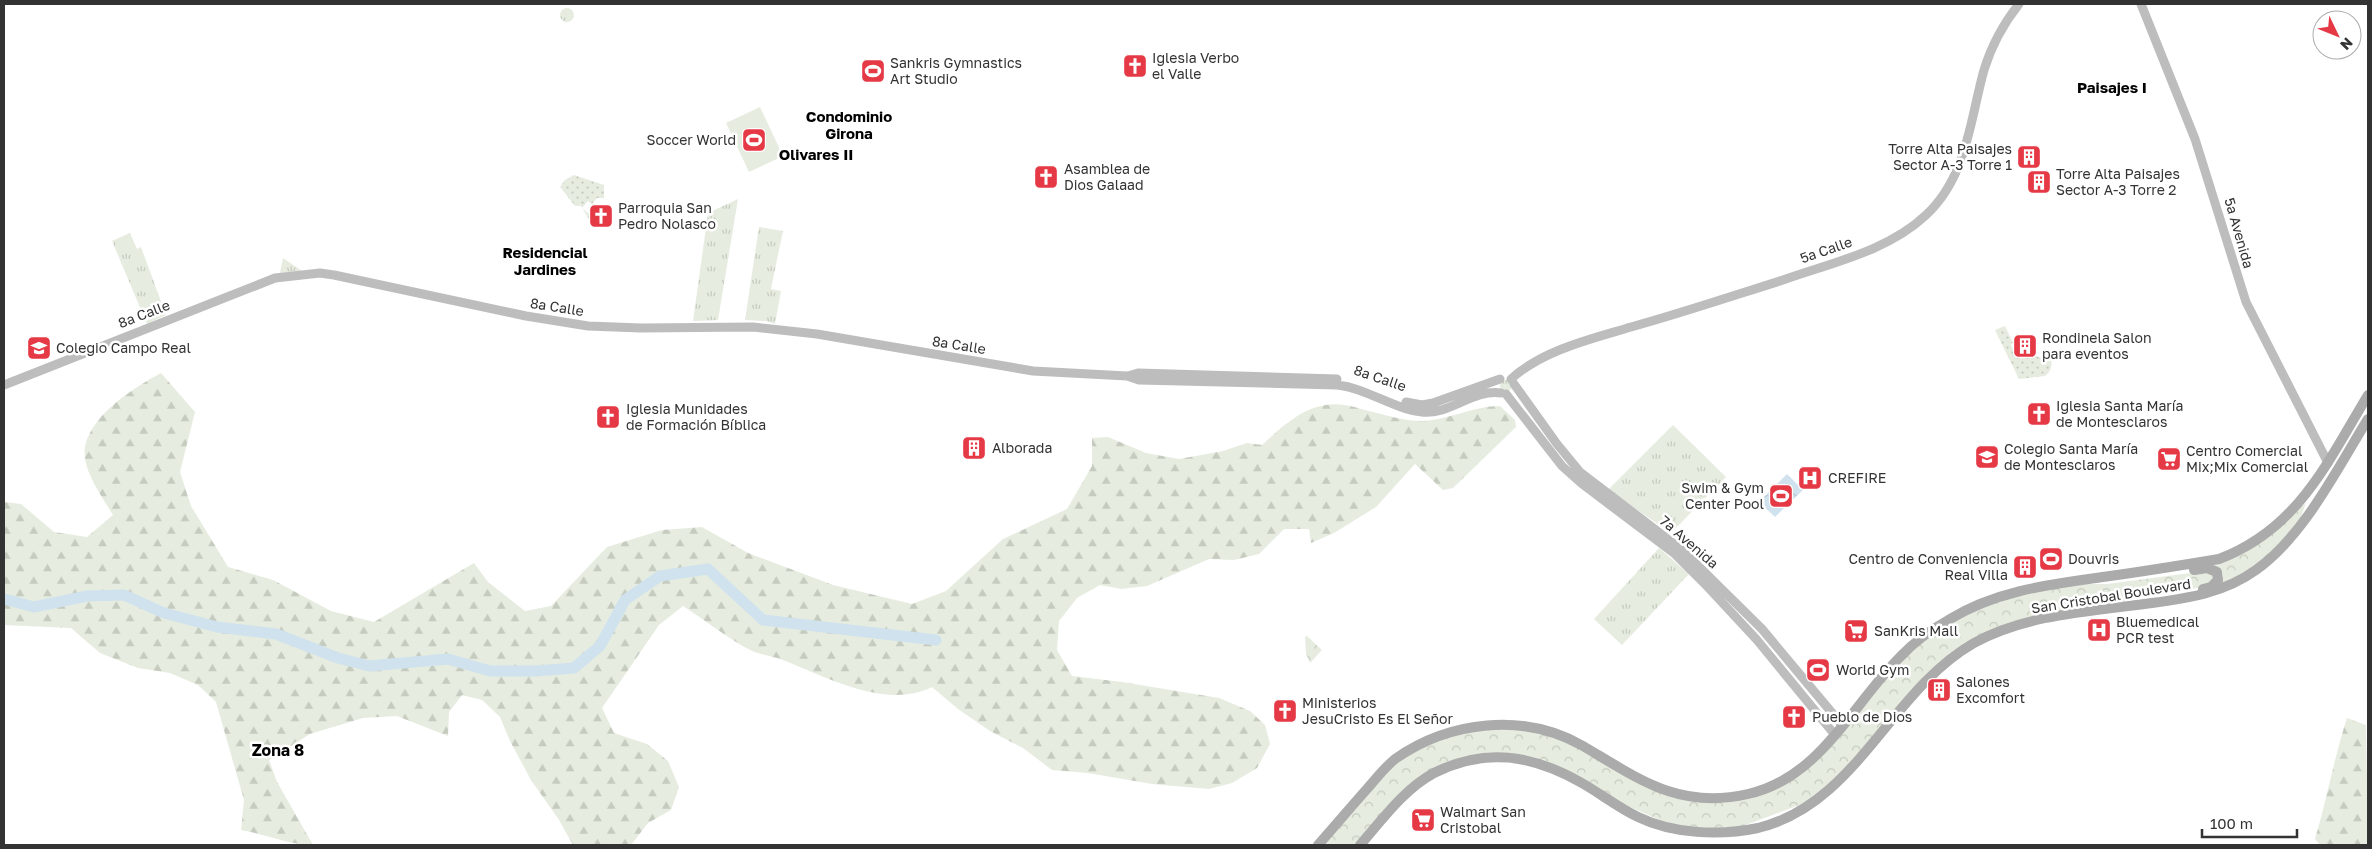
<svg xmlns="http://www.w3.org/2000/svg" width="2372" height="849" font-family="'Golos Text',sans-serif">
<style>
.grass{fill:url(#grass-tufts)}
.forest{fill:url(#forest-firs)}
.park{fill:url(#park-crowns)}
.garden{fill:url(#garden-dots)}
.pitch{fill:#e6ecdf}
.water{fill:url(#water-ripples)}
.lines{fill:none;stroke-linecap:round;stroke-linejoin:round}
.river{stroke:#cfe2ee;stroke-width:11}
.secondary{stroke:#bdbdbd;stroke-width:9}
.primary{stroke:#ababab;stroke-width:10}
.labels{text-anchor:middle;stroke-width:5;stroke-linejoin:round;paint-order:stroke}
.poi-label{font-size:14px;fill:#333;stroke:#fff;text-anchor:start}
.street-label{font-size:14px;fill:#333;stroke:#fff}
.neighbourhood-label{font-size:15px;font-weight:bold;fill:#000;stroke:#fff}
.quarter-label{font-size:16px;font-weight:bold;fill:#000;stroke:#fff}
</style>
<defs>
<pattern id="grass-tufts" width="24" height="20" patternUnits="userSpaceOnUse" patternTransform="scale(1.25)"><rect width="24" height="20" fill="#e6ecdf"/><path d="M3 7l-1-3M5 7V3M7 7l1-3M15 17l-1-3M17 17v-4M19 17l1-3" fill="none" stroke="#c6cbc0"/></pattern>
<pattern id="forest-firs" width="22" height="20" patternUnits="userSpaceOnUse" patternTransform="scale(1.25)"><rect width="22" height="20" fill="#e6ecdf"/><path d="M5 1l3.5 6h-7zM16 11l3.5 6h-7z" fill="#c6cbc0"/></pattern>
<pattern id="park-crowns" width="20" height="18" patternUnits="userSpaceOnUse" patternTransform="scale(1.25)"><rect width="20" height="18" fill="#e6ecdf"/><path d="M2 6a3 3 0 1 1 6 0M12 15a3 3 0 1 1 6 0" fill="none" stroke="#c6cbc0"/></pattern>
<pattern id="garden-dots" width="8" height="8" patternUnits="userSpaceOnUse" patternTransform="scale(1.25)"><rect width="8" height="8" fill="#e6ecdf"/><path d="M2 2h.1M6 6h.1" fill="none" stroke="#c6cbc0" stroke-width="1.8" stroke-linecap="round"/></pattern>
<pattern id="water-ripples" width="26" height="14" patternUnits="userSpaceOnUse" patternTransform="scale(1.25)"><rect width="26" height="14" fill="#cfe2ee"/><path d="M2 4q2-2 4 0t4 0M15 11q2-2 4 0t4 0" fill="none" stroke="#b2c2cd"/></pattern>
</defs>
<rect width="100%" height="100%" fill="#fff"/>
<path class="grass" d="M560 15a7 7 0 1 1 14 0a7 7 0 1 1-14 0Z
M738 199 718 320 693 321 708 213Z
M759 227 783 231 771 289 781 291 775 324 766 321 745 320Z
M130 233 137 249 141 247 166 315 147 324 112 241Z
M283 258 302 271 280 273Z
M1500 386a6 6 0 1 1 12 0a6 6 0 1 1-12 0Z
M1673 425 1726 477 1671 533 1608 490Z
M1659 548 1689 574 1622 645 1594 619Z"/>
<path class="forest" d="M161 373 195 412 180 472 191 506 228 567 273 580 331 611 374 622 474 563 488 582 525 611 551 606 607 547 662 530 702 527 748 553 833 585 912 604 946 591 1003 539 1067 509 1092 466V438L1108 437 1146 453 1179 459 1223 451 1247 443 1262 445C1285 424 1310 400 1344 405 1354 406 1364 410 1373 412 1388 416 1406 421 1422 421 1449 420 1473 406 1500 406L1515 420 1516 427 1453 488 1443 490 1415 464 1376 507 1334 533 1311 543 1309 529H1284L1259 554 1234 560 1209 559 1147 586 1121 589 1100 585 1077 598 1059 621 1057 650 1072 676 1122 682 1219 698 1250 711 1265 725 1270 744 1257 768 1232 783 1209 789 1152 784 1088 773 1052 770 1023 748 990 731 958 709 932 687C886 710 826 677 783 660 773 656 760 655 750 650 727 638 705 620 683 606L659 625 602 708 614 733 647 744 668 761 679 787 671 810 648 823 631 845H573L559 820 531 780 510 741 500 717 482 700 462 695 449 712 448 736 397 716 363 718 310 734 269 760 277 782 313 845C289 845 266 834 241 830L244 800 216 702 198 685 170 673 138 668 100 653 71 628 4 625V502L21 504 54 532 87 537 113 515C103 499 88 477 85 459 80 421 133 388 161 373Z
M2347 718 2366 725 2368 845H2320L2315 839C2327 799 2334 758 2347 718Z"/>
<path class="park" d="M2306 503 2299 522 2258 566 2217 587 2223 575 2220 569 2211 564 2289 518Z
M2205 571 2214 574 2213 582 2202 587 2127 600 2003 628 1918 683 1847 766 1827 787 1807 802 1743 826 1702 829 1664 822 1513 755 1433 771 1354 845H1320L1389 769 1409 754 1454 733 1500 727 1540 732 1575 745 1646 786 1709 801 1785 784 1903 657 1926 638 1972 610 2007 597 2077 584H2107Z
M1307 636 1322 650 1310 663 1306 654 1305 637Z"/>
<path class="garden" d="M574 175 604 185V198H597L592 204 588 201 582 208 594 218 590 221 581 206H575L560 187 565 180Z
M2005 326 2013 343 2011 344 2016 358 2027 354 2051 360C2052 367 2051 371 2045 376L2019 379 1995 330Z"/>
<path class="pitch" d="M760 107 783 156 749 172 726 123Z"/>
<path class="water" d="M1787 474 1803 490 1775 517 1759 502Z"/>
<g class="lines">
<path class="river" d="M4 599 34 607 87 596 124 595 164 613 217 627 276 634 338 658 369 666 448 659 490 671H536L574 668 600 646 625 600 660 576 708 569 763 620 936 640"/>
<path class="secondary" d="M2141 4 2195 139 2246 302 2328 463
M1128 376 1138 373 1337 379
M1511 379C1543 350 1591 339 1631 327 1682 313 1732 296 1783 280 1831 263 1888 251 1926 215 1967 177 1970 120 1984 70 1991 47 2004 23 2019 4
M1514 384 1557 444 1580 472 1682 550 1762 629 1843 726
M4 385 275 278 320 273 334 275 526 316 588 326 641 328 753 327 817 334 1033 371 1127 376 1139 380 1337 385C1367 388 1393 409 1422 412 1450 415 1473 389 1501 393
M1506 394 1562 466 1581 483 1675 554 1705 584 1757 640 1835 735
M1406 402 1422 405 1433 403 1500 379"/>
<path class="primary" d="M2194 570 2207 568 2217 572 2218 580 2211 587 2203 589
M1318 845C1334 827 1350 808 1366 790 1375 780 1384 768 1395 759 1449 721 1524 712 1583 746 1639 779 1679 810 1748 794 1820 778 1852 705 1900 657 1914 642 1932 629 1950 619 1999 589 2055 584 2110 576 2146 571 2183 565 2219 559 2298 529 2327 463 2368 395
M1360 845C1382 820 1404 789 1434 773 1485 747 1532 755 1580 782 1600 793 1617 807 1638 817 1673 834 1720 836 1758 828 1857 804 1890 691 1974 643 2026 614 2093 611 2152 603 2189 598 2224 593 2256 570 2304 536 2337 469 2368 419"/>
</g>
<defs>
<symbol id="church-square" viewBox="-11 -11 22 22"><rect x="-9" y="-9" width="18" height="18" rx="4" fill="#e63946" stroke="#fff"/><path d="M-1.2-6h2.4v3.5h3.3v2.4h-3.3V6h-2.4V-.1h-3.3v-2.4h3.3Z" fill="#fff"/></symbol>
<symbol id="stadium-square" viewBox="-11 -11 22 22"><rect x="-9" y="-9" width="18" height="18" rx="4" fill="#e63946" stroke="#fff"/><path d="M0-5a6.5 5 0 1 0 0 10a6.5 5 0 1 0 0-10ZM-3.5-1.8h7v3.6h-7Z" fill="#fff"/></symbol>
<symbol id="building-square" viewBox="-11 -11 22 22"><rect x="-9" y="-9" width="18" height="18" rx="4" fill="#e63946" stroke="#fff"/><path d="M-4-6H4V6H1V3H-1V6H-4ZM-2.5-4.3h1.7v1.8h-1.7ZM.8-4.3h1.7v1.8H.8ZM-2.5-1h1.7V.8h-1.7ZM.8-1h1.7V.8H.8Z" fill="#fff"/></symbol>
<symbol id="school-square" viewBox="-11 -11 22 22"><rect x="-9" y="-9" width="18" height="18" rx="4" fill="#e63946" stroke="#fff"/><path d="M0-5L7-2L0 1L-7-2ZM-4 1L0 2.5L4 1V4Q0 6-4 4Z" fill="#fff"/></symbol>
<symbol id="supermarket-square" viewBox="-11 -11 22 22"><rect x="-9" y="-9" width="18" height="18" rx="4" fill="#e63946" stroke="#fff"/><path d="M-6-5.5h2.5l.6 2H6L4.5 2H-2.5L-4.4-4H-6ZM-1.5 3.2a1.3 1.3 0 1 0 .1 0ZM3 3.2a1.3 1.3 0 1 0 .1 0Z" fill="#fff"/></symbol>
<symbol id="hospital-square" viewBox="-11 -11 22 22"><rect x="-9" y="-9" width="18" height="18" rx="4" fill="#e63946" stroke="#fff"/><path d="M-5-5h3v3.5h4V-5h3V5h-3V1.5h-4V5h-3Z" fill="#fff"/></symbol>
</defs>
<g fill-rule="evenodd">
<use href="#church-square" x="1121" y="52" width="28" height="28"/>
<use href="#stadium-square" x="859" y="57" width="28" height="28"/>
<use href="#stadium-square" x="740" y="126" width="28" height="28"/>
<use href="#building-square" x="2015" y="143" width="28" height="28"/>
<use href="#church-square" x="1032" y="163" width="28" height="28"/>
<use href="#building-square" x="2025" y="168" width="28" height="28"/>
<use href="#church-square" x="587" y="202" width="28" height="28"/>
<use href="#building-square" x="2011" y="332" width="28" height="28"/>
<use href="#school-square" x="25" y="334" width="28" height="28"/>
<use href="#church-square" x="2025" y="400" width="28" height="28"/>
<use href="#church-square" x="594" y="403" width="28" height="28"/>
<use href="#building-square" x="960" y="434" width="28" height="28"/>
<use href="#school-square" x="1973" y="443" width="28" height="28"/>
<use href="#supermarket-square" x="2155" y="445" width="28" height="28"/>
<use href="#hospital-square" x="1796" y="464" width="28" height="28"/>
<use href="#stadium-square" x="1767" y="482" width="28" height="28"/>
<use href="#stadium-square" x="2037" y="545" width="28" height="28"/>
<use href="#building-square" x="2011" y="553" width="28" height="28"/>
<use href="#hospital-square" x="2085" y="616" width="28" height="28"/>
<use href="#supermarket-square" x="1842" y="617" width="28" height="28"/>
<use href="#stadium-square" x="1804" y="656" width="28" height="28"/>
<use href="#building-square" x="1925" y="676" width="28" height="28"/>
<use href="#church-square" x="1271" y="697" width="28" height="28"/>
<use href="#church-square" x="1780" y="703" width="28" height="28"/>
<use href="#supermarket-square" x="1409" y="806" width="28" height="28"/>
</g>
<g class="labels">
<g class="poi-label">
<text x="1152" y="63">Iglesia Verbo<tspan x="1152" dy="16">el Valle</tspan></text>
<text x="890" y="68">Sankris Gymnastics<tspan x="890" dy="16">Art Studio</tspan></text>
<text x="736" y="145" text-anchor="end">Soccer World</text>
<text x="2012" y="154" text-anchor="end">Torre Alta Paisajes<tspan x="2012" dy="16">Sector A-3 Torre 1</tspan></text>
<text x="1064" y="174">Asamblea de<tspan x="1064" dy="16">Dios Galaad</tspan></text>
<text x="2056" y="179">Torre Alta Paisajes<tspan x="2056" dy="16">Sector A-3 Torre 2</tspan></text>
<text x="618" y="213">Parroquia San<tspan x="618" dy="16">Pedro Nolasco</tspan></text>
<text x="2042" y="343">Rondinela Salon<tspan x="2042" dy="16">para eventos</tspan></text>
<text x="56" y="353">Colegio Campo Real</text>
<text x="2056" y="411">Iglesia Santa María<tspan x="2056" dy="16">de Montesclaros</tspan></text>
<text x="626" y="414">Iglesia Munidades<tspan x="626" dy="16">de Formación Bíblica</tspan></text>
<text x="992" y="453">Alborada</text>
<text x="2004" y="454">Colegio Santa María<tspan x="2004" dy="16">de Montesclaros</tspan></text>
<text x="2186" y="456">Centro Comercial<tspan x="2186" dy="16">Mix;Mix Comercial</tspan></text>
<text x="1828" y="483">CREFIRE</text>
<text x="1764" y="493" text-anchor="end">Swim &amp; Gym<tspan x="1764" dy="16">Center Pool</tspan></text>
<text x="2008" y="564" text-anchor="end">Centro de Conveniencia<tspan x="2008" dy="16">Real Villa</tspan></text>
<text x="2068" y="564">Douvris</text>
<text x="2116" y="627">Bluemedical<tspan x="2116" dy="16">PCR test</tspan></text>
<text x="1874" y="636">SanKris Mall</text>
<text x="1836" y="675">World Gym</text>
<text x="1956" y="687">Salones<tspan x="1956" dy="16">Excomfort</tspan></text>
<text x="1302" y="708">Ministerios<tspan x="1302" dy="16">JesuCristo Es El Señor</tspan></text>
<text x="1812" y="722">Pueblo de Dios</text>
<text x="1440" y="817">Walmart San<tspan x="1440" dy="16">Cristobal</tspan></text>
</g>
<g class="street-label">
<text transform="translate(2239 233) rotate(74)" y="5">5a Avenida</text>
<text transform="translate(1826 250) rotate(-19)" y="5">5a Calle</text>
<text transform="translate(557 307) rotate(9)" y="5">8a Calle</text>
<text transform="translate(144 314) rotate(-21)" y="5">8a Calle</text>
<text transform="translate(959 345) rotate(9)" y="5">8a Calle</text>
<text transform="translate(1380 378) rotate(19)" y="5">8a Calle</text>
<text transform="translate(1689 542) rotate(41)" y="5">7a Avenida</text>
<text transform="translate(2111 596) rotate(-9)" y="5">San Cristobal Boulevard</text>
</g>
<g class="neighbourhood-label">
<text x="2112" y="93">Paisajes I</text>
<text x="849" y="122">Condominio<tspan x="849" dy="17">Girona</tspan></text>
<text x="816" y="160">Olivares II</text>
<text x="545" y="258">Residencial<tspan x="545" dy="17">Jardines</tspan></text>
</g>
<g class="quarter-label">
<text x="278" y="756">Zona 8</text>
</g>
</g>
<rect width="2372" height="849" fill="none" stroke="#333333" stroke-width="10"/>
<g transform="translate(2337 35) rotate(133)"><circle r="24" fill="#ffffff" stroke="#adadad"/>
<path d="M0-4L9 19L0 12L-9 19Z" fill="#e63946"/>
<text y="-8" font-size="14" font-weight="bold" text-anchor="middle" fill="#333333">N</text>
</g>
<path d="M2202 829v8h95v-8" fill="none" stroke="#333333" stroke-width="2.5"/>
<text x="2210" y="829" font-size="15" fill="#333333" stroke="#ffffff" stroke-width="4" paint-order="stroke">100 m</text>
</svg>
